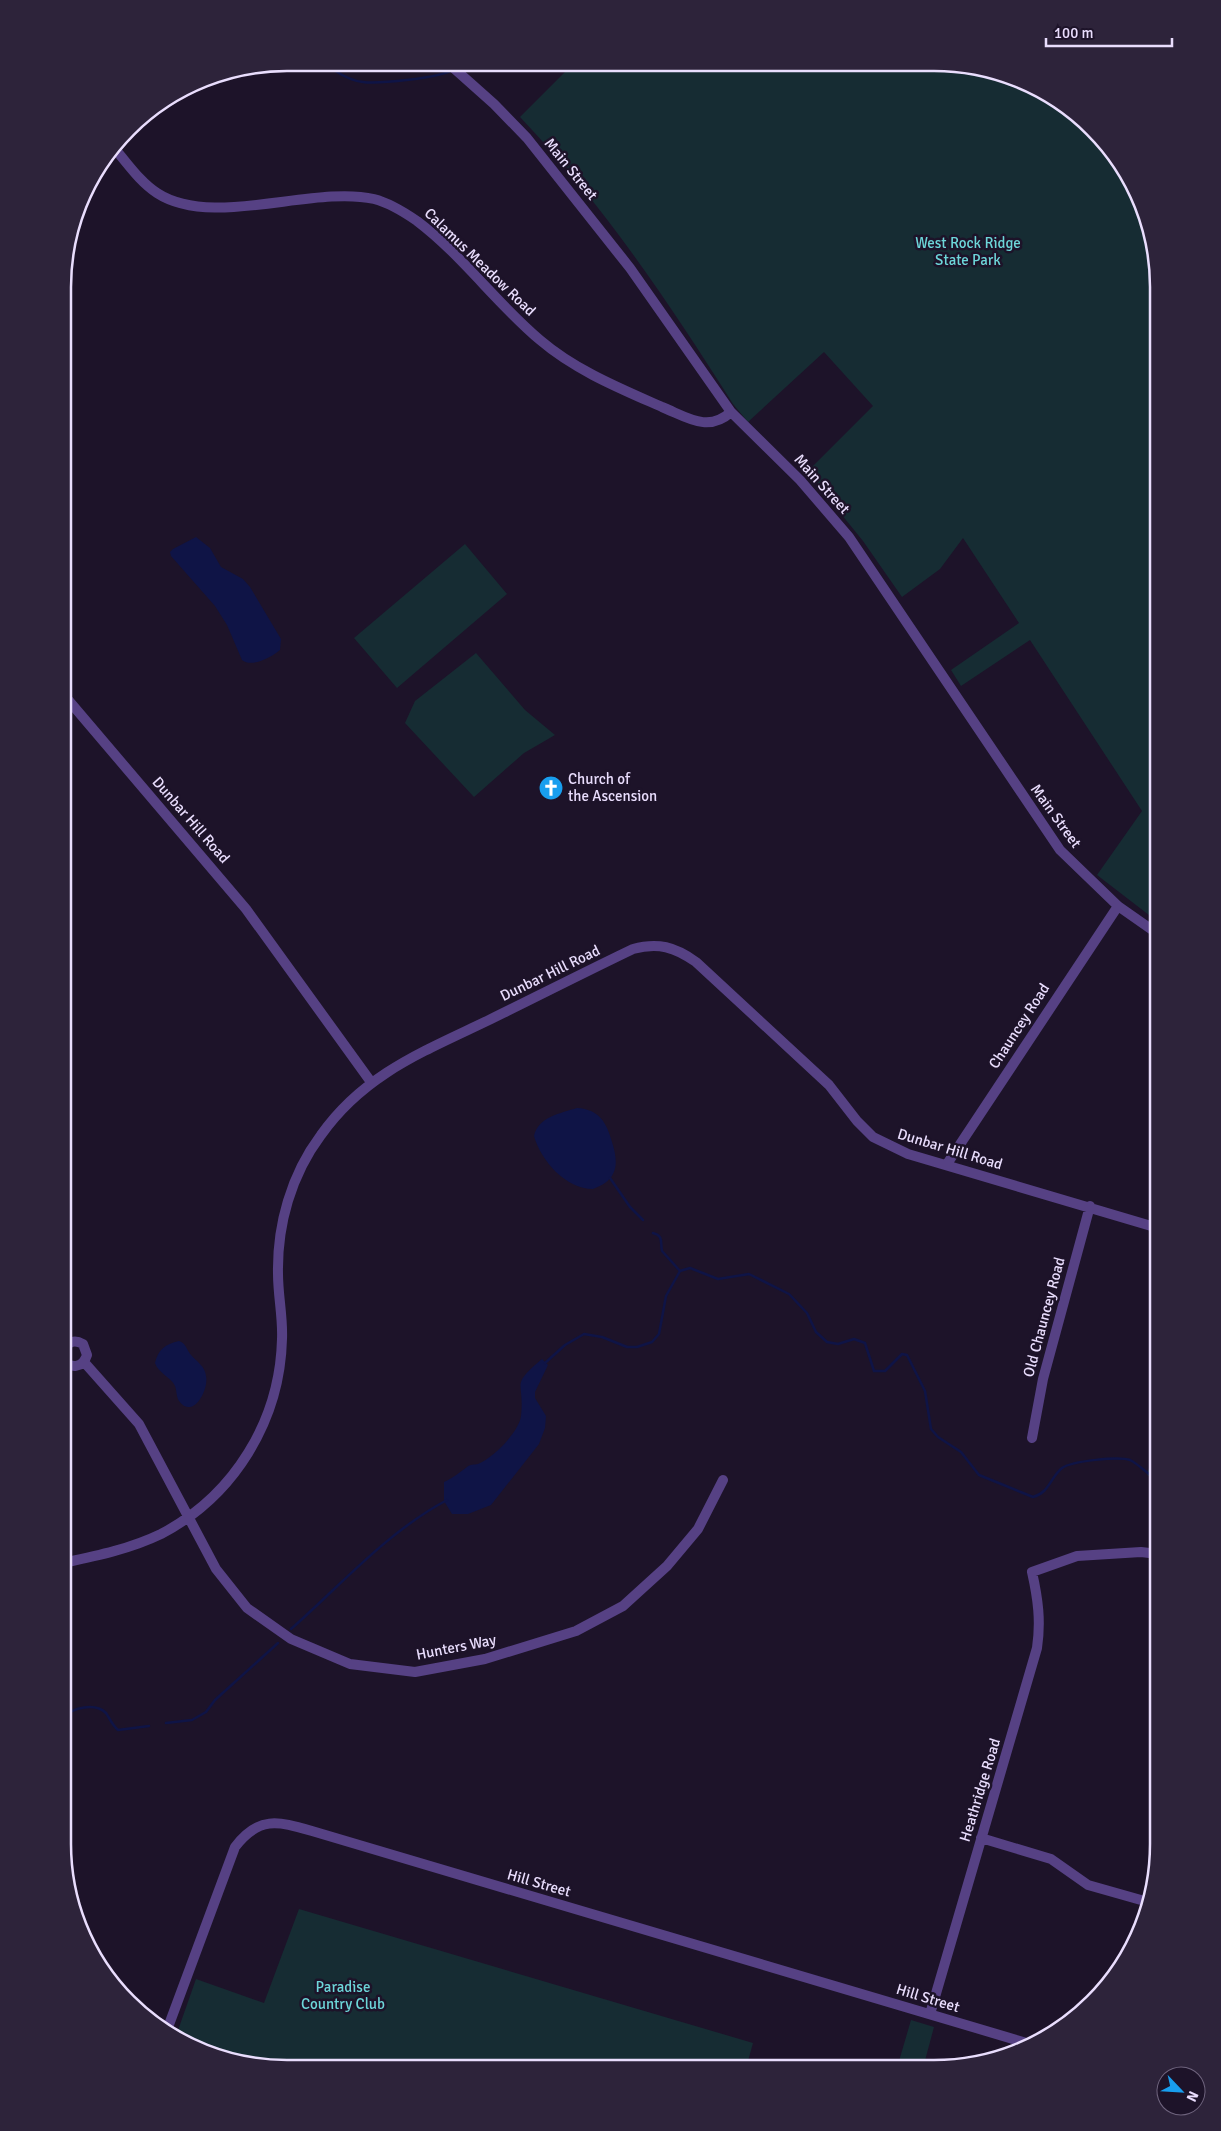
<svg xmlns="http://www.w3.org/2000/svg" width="1221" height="2131" font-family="Signika,sans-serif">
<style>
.green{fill:#162c33}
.water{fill:#0f1446}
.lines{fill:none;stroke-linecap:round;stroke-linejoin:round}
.stream{stroke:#0f1446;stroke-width:2.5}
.street{stroke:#564184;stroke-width:10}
.labels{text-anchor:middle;stroke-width:5;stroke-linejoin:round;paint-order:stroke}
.street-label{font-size:15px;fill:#e9ddfd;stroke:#1d1329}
.park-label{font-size:15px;fill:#6dd6d9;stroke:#1d1329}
.poi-label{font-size:15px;fill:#e9ddfd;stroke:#1d1329;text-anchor:start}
.rim{fill:none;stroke:#e9ddfd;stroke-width:2.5}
</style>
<rect width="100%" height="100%" fill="#1d1329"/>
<path class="green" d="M573 64 978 67 1033 86 1082 118 1121 162 1146 215 1158 287V922L1097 875 1142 811 1030 640 961 686 951 670 1019 623 963 538 940 569 902 597 863 541 807 472 873 406 824 352 748 422 733 404C670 304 602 203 520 117Z
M465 544 507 594 397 688 354 638Z
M476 653 525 710 555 735 524 753 474 797 405 723 415 701Z
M1158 1435V1481L1147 1475Z
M299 1909 753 2043 746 2068 257 2067 201 2051 176 2036 196 1979 264 2003Z
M911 2020 934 2027 923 2068H897Z"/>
<path class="water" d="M196 537 210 548 221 567 243 579 250 587 281 639 280 650C272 657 252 668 242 660L227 625 215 606 171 556 170 552 173 549Z
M577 1108C599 1109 607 1123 612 1142 619 1164 618 1180 593 1189 566 1189 541 1161 534 1136 538 1117 561 1113 577 1108Z
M179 1341C186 1343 186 1349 191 1355 197 1362 205 1366 206 1376 209 1390 193 1420 179 1401 176 1396 177 1391 175 1386 171 1377 158 1373 155 1363 158 1350 165 1344 179 1341Z
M542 1359 548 1365 535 1392V1398L546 1416 545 1428 539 1444 491 1505 468 1514H452L444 1501V1482C453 1478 459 1473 467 1467 470 1464 474 1465 478 1464 493 1458 519 1432 521 1416 525 1380 509 1387 542 1359Z"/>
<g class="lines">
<path class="stream" d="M333 63 334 70C343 76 352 81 363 82 377 84 441 78 452 70
M610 1178 630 1207 643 1220
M653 1233C664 1236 660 1242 662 1251L680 1271
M545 1363 565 1345 584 1334 602 1337 627 1347H637L652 1342 659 1334 666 1296 680 1271 690 1268 718 1279 749 1274 789 1294 807 1313 816 1332 827 1342 838 1344 854 1339 865 1343 874 1371H885L902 1354 907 1355 925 1391 931 1429 938 1437 961 1452 979 1475 1033 1497C1049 1493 1050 1478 1062 1468 1072 1461 1119 1456 1130 1460 1140 1465 1148 1475 1158 1480
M291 1629C341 1585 387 1532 447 1500
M63 1717C73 1708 95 1702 106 1713 110 1719 112 1725 118 1730L149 1726
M166 1723 192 1720 206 1712 215 1700 278 1643"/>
<path class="street" d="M448 63 494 104 527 138 630 268 731 412 800 480 849 537 1060 850 1118 906 1158 934
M115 149C128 164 140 182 157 193 212 229 313 185 374 199 390 203 404 212 417 221 462 255 496 303 540 340 575 370 619 388 662 407 687 417 708 433 731 412
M64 695 246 909 371 1082
M947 1164 1118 906
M63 1358C70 1370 83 1368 87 1355L83 1344C74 1339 69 1342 63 1349
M84 1362 139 1424 216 1569 247 1608 291 1639 350 1664 415 1672 485 1659 576 1631 623 1606 667 1566 698 1529 723 1480
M1032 1438 1043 1379 1090 1206
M63 1563C96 1556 130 1549 161 1534 234 1496 280 1421 282 1339 283 1317 278 1296 278 1274 277 1225 291 1175 321 1135 365 1073 425 1051 491 1019 538 996 585 972 633 949 658 942 675 947 696 962L829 1085 857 1121 873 1137 908 1154 1158 1228
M981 1838 1051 1859 1088 1885 1148 1902
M930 2014 1037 1648C1041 1621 1038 1599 1032 1572L1077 1556 1141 1552 1158 1554
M167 2030 235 1847C259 1816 277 1821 312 1831L1030 2044"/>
</g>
<defs>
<symbol id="church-disc" viewBox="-11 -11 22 22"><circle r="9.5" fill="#189eee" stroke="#1d1329"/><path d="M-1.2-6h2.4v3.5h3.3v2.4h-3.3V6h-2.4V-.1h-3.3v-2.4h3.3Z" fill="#fff"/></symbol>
</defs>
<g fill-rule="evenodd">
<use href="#church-disc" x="537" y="774" width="28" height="28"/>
</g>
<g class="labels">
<g class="street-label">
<text transform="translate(571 169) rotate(51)" y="5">Main Street</text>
<text transform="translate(480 262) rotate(44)" y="5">Calamus Meadow Road</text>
<text transform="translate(822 484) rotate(48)" y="5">Main Street</text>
<text transform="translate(1056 816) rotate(54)" y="5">Main Street</text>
<text transform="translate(191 820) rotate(49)" y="5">Dunbar Hill Road</text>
<text transform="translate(550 973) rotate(-26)" y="5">Dunbar Hill Road</text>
<text transform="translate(1019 1026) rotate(-57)" y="5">Chauncey Road</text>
<text transform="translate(950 1149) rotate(17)" y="5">Dunbar Hill Road</text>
<text transform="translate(1044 1317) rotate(-75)" y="5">Old Chauncey Road</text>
<text transform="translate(456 1647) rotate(-11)" y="5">Hunters Way</text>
<text transform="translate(980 1790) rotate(-73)" y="5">Heathridge Road</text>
<text transform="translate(539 1883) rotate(16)" y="5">Hill Street</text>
<text transform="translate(928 1998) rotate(17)" y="5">Hill Street</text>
</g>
<g class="park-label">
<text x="968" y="248">West Rock Ridge<tspan x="968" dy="17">State Park</tspan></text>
<text x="343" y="1992">Paradise<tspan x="343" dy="17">Country Club</tspan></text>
</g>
<g class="poi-label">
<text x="568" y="784">Church of<tspan x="568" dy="17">the Ascension</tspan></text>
</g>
</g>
<path d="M0 0H1221V2131H0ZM287 71H934A216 216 0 0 1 1150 287V1844A216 216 0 0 1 934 2060H287A216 216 0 0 1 71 1844V287A216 216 0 0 1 287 71Z" fill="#2d233a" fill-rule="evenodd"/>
<path class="rim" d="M287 71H934A216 216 0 0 1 1150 287V1844A216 216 0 0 1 934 2060H287A216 216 0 0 1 71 1844V287A216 216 0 0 1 287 71Z"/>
<g transform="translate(1181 2091) rotate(115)"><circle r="24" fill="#1d1329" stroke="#6f647e"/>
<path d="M0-4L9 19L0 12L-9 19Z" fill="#189eee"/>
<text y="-8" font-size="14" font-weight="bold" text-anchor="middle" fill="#e9ddfd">N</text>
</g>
<path d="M1046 38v8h126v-8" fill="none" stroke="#e9ddfd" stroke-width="2.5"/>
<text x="1054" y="38" font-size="15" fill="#e9ddfd" stroke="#1d1329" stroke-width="4" paint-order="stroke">100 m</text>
</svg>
